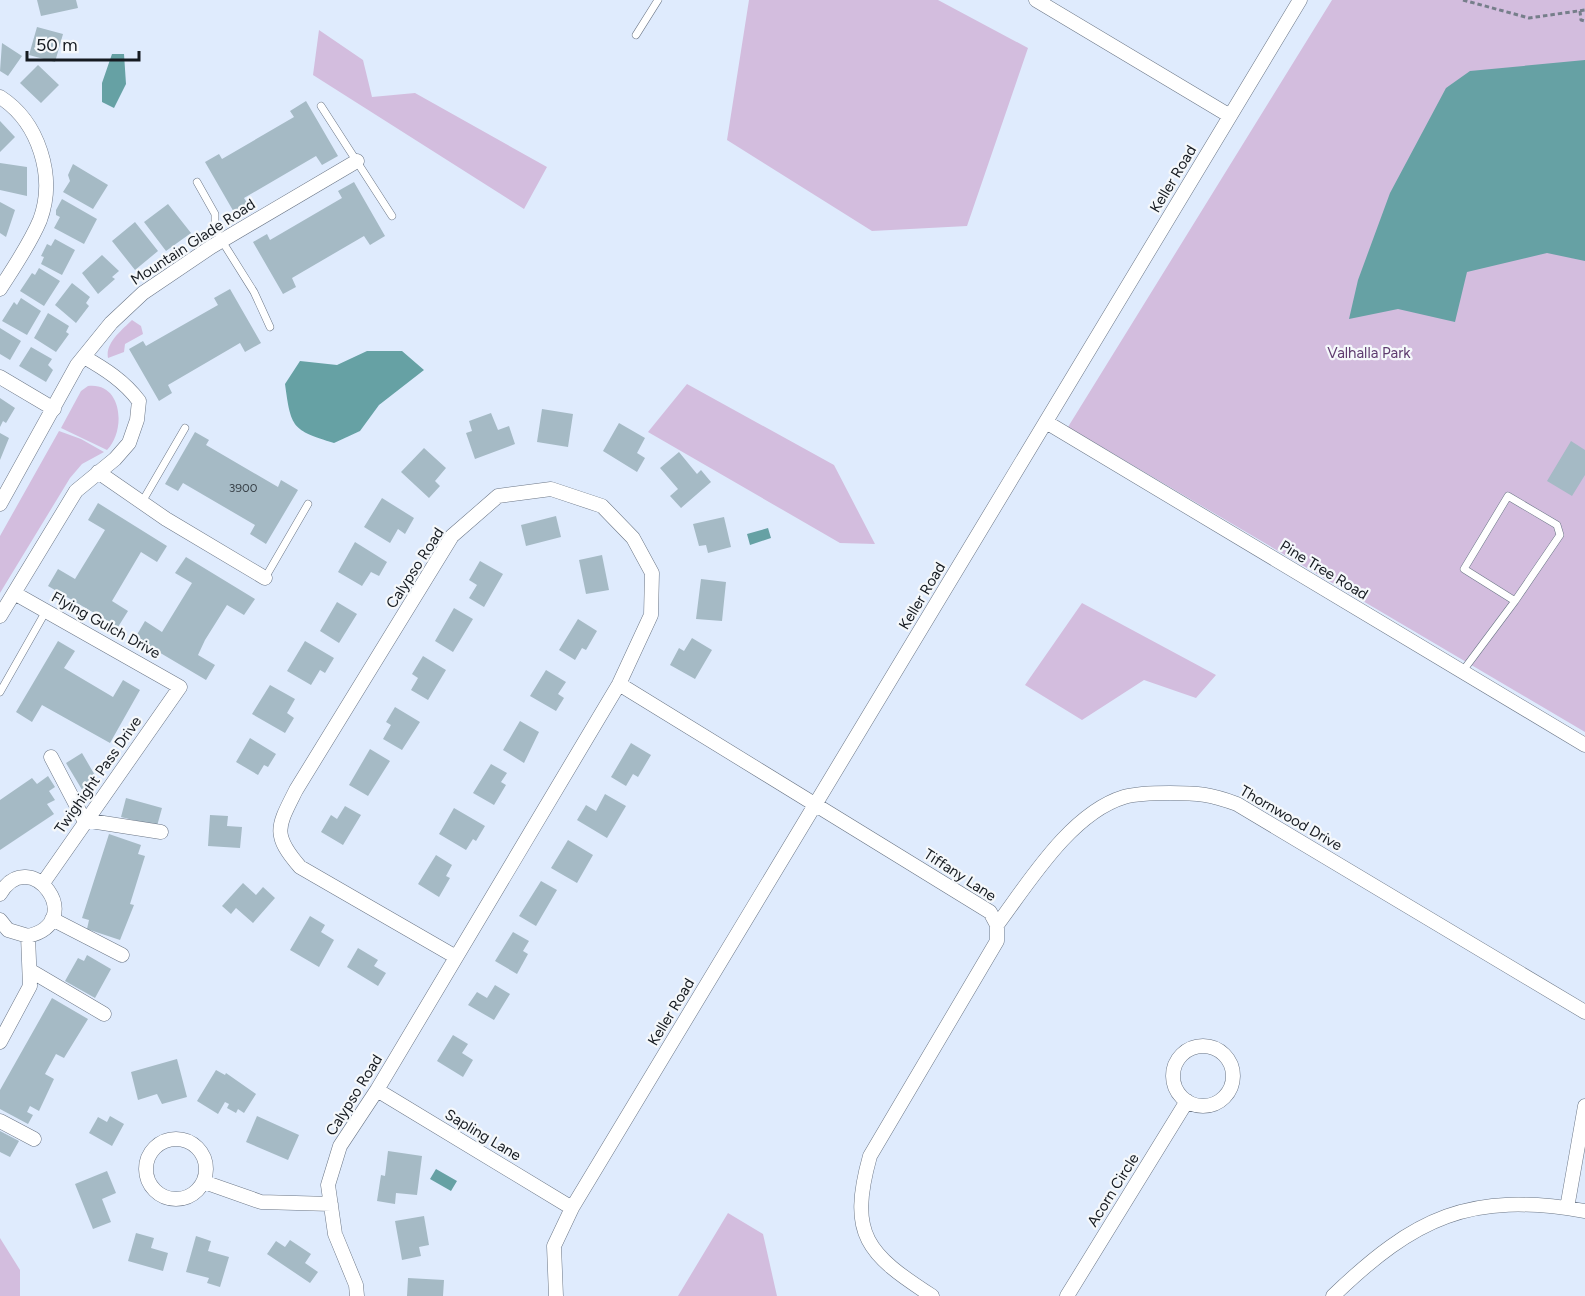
<svg xmlns="http://www.w3.org/2000/svg" width="1585" height="1296" font-family="Figtree,sans-serif">
<style>
.green{fill:#d3bdde}
.water{fill:#66a1a4}
.building{fill:#a5bac5}
.lines{fill:none;stroke-linecap:round;stroke-linejoin:round}
.lane-casing{stroke:#6b7686;stroke-width:8}
.street-casing{stroke:#6b7686;stroke-width:15}
.path{stroke:#767e8a;stroke-width:3;stroke-dasharray:4.5 3;stroke-linecap:butt}
.lane{stroke:#fff;stroke-width:7}
.street{stroke:#fff;stroke-width:14}
.labels{text-anchor:middle;stroke-width:4.5;stroke-linejoin:round;paint-order:stroke}
.number-label{font-size:12px;fill:#3a434a}
.street-label{font-size:15px;fill:#161b21;stroke:#f5f8fb}
.park-label{font-size:15px;fill:#5f3c6f;stroke:#f5f8fb}
</style>
<rect width="100%" height="100%" fill="#dfebfd"/>
<path class="green" d="M749 0H938L1028 48 967 226 872 231 727 140Z
M1332 0H1585V732L1068 427Z
M319 30 363 60 372 97 415 93 547 167 524 209 313 75Z
M132 320 141 326 143 334 125 344 124 352 108 358C105 343 122 330 132 320Z
M687 384 834 465 875 544 840 543 648 432Z
M88 386C123 382 126 431 107 450L61 428 81 391Z
M59 431 81 439 104 452 82 464 70 478 0 593V536Z
M1082 603 1216 675 1196 698 1144 680 1082 720 1025 685Z
M728 1213 763 1234 777 1296H678Z
M0 1238 20 1270V1296H0Z"/>
<path class="water" d="M112 54H124L126 84 114 108 102 102V83Z
M1585 60V261L1547 253 1467 272 1455 322 1398 309 1349 319 1358 280 1390 193 1446 88 1470 71Z
M367 351H402L424 370 379 405 360 431 334 443C292 430 291 428 285 384L300 361 337 365Z
M768 528 771 538 750 545 747 534Z
M436 1169 457 1181 451 1191 430 1179Z"/>
<path class="building" d="M37 0H76L78 8 41 16Z
M37 27 63 34 55 62 29 55Z
M2 43 22 56 8 76 0 71Z
M38 65 59 85 41 103 20 83Z
M306 101 338 156 322 165 316 156 244 198 249 206 235 214 205 162 219 154 222 159 294 117 290 111Z
M0 121 15 137 0 152Z
M0 163 27 167V196L0 190Z
M73 164 108 185 93 209 63 192 70 181 68 175Z
M354 182 385 236 370 245 364 236 292 278 296 287 283 294 253 242 267 234 270 240 342 198 338 191Z
M62 199 97 219 84 244 54 228 60 217 56 215V210Z
M0 202 15 210 6 237 0 233Z
M168 204 191 233 166 251 144 222Z
M135 222 158 251 135 270 112 241Z
M55 239 75 250 62 275 41 264 44 257 41 256 47 244 51 246Z
M102 255 119 271 112 277 115 279 98 294 82 273Z
M39 268 60 281 44 306 20 291 32 273 35 275Z
M72 283 90 297 86 303 89 306 76 323 55 305Z
M230 289 261 343 245 352 240 343 168 385 172 393 159 401 129 349 143 341 146 346 218 305 214 298Z
M21 298 41 311 27 335 2 321 14 302 17 305Z
M48 313 69 326 66 332 69 334 56 352 34 338Z
M0 328 21 341 10 360 0 354Z
M31 347 52 359 48 365 53 370 46 382 19 366Z
M0 398 15 408 6 423 3 421 0 427Z
M542 409 573 414 568 447 537 442Z
M491 413 498 430 509 426 515 444 475 459 466 433 472 431 469 421Z
M619 423 645 438 637 453 645 458 637 472 603 451Z
M195 432 209 440 206 445 278 487 281 480 298 490 266 544 250 534 255 525 183 483 178 491 165 484Z
M0 433 9 438 0 460Z
M1571 441 1585 450V475L1572 496 1547 481Z
M424 448 446 468 435 481 440 486 429 498 401 472Z
M679 452 697 474 701 470 711 482 681 508 670 496 678 489 660 468Z
M382 498 414 518 405 534 398 529 390 543 364 527Z
M98 503 167 546 157 562 141 552 112 601 128 611 118 627 48 586 58 569 75 579 105 530 88 520Z
M556 516 561 537 526 546 521 525Z
M724 517 731 547 708 553 706 545 699 546 693 524Z
M355 542 387 562 379 576 371 572 362 586 338 572Z
M602 555 609 590 586 594 579 560Z
M186 557 255 599 244 615 227 605 205 640 198 655 215 665 206 680 135 638 145 621 162 632 192 583 175 573Z
M480 561 503 574 484 607 469 598 477 585 469 580Z
M701 579 726 582 722 621 696 619Z
M337 602 357 614 339 643 320 631Z
M454 608 473 619 453 652 435 641Z
M578 619 597 631 586 650 582 648 575 660 559 650Z
M692 638 712 650 695 679 670 665 679 648 684 651Z
M58 641 75 651 64 668 113 697 123 680 140 690 110 743 42 705 32 722 16 712Z
M305 641 334 658 325 673 320 670 311 685 287 671Z
M423 656 446 670 428 700 411 690 418 678 412 674Z
M546 670 566 682 558 694 564 698 556 711 530 696Z
M270 685 295 699 287 713 294 718 285 733 252 714Z
M395 707 420 722 402 750 383 739 391 725 386 722Z
M520 721 539 732 524 763 503 750Z
M250 738 276 754 268 767 264 765 258 775 236 762Z
M631 743 651 755 638 777 633 774 626 786 611 777Z
M370 749 390 761 368 796 349 785Z
M82 753 100 784 84 793 66 763Z
M491 764 507 773 501 782 506 785 494 805 473 793Z
M48 776 55 787 49 791 55 800 47 804 54 814 0 850V800L32 778 37 784Z
M605 794 626 806 607 838 577 820 586 805 596 811Z
M126 798 162 808 157 826 121 817Z
M345 806 361 815 343 845 321 832 331 815 337 819Z
M454 808 485 826 476 841 473 839 466 850 439 834Z
M210 815 228 816 227 826 242 827 240 848 208 846Z
M109 834 141 845 138 854 145 856 130 904 134 905 120 940 87 929 89 920 82 918Z
M568 840 593 855 577 883 551 868Z
M436 855 452 865 446 876 450 878 439 897 418 884Z
M541 881 557 890 536 926 519 916Z
M243 883 256 895 263 887 275 898 253 923 236 908 231 914 222 906Z
M310 916 325 925 321 932 334 940 319 967 290 950Z
M513 932 529 941 523 951 528 954 517 974 495 961Z
M358 948 378 960 374 966 386 973 378 986 347 967Z
M87 955 111 969 95 998 65 981 78 958 84 961Z
M495 985 510 994 494 1020 468 1005 477 992 487 998Z
M52 998 88 1019 64 1058 56 1054 45 1074 54 1079 39 1111 30 1106 27 1112 33 1115 28 1124 0 1109V1090Z
M453 1035 468 1044 462 1053 473 1060 463 1077 437 1061Z
M177 1059 187 1097 162 1104 157 1094 138 1100 131 1072Z
M216 1070 225 1075 226 1073 256 1094 244 1113 238 1109 236 1113 227 1108 229 1104 225 1102 218 1114 197 1101Z
M110 1116 124 1124 112 1146 89 1133 98 1117 107 1122Z
M257 1116 299 1135 288 1160 246 1142Z
M0 1131 19 1141 10 1157 0 1152Z
M388 1151 422 1156 417 1195 396 1193 395 1204 377 1201 381 1175 385 1176Z
M107 1171 116 1193 102 1199 111 1222 93 1229 75 1184Z
M424 1216 429 1245 419 1247 421 1256 402 1260 395 1221Z
M136 1233 154 1238 151 1248 168 1253 163 1271 128 1261Z
M196 1236 211 1241 208 1251 229 1257 220 1287 207 1283 209 1278 186 1272Z
M290 1240 311 1254 305 1263 318 1272 310 1283 267 1254 276 1241 285 1247Z
M408 1278 444 1280 443 1296H407Z"/>
<g class="lines">
<defs>
<path id="lane" d="M636 35 658 0
M321 106 392 216
M197 182 215 214V227L222 241 254 292 270 327
M142 502 185 428
M265 578 308 504
M1462 672 1515 601 1560 535 1557 525 1508 496 1464 569 1515 601
M0 692 46 611"/>
<path id="street" d="M1036 0 1230 116
M0 97C39 122 56 177 40 220 30 244 14 267 0 289
M0 377 54 409
M1046 422 1585 745
M98 472 166 519 265 578
M0 504 77 365 111 323 143 293 211 247 357 161
M14 593 180 687 43 883
M0 616 76 491 115 459 129 443 137 420 139 401C124 381 105 369 84 357
M619 684 990 912 997 925V941L870 1156C848 1235 867 1254 932 1296
M51 757 84 820 161 832
M0 894C30 843 89 922 28 936L8 930 0 920
M52 919 122 955
M997 925C1029 882 1071 813 1124 797 1138 793 1156 793 1170 793 1198 793 1210 794 1237 804L1585 1012
M31 971 104 1014
M0 1042 30 986 28 936
M1173 1076a30 30 0 1 1 60 0a30 30 0 1 1-60 0Z
M377 1090 572 1208
M0 1121 34 1139
M146 1169a30 30 0 1 1 60 0a30 30 0 1 1-60 0Z
M204 1182 261 1202 331 1204
M1567 1208 1585 1106
M357 1296 356 1285 335 1234 328 1185 340 1146 377 1090 619 684 651 615 652 573 633 538 602 506 551 489 498 496 452 536 296 790C278 826 271 834 300 867L456 957
M556 1296 554 1246 572 1208 1300 0
M1067 1296 1187 1101
M1333 1296C1415 1217 1470 1191 1585 1211"/>
</defs>
<use href="#lane" class="lane-casing"/>
<use href="#street" class="street-casing"/>
<path class="path" d="M1463 0 1529 18 1585 10
M1580 11 1581 20 1585 21"/>
<use href="#lane" class="lane"/>
<use href="#street" class="street"/>
</g>
<g class="labels">
<g class="number-label">
<text x="243" y="492">3900</text>
</g>
<g class="street-label">
<text transform="translate(1173 179) rotate(-59)" y="5">Keller Road</text>
<text transform="translate(193 242) rotate(-33)" y="5">Mountain Glade Road</text>
<text transform="translate(415 568) rotate(-57)" y="5">Calypso Road</text>
<text transform="translate(1324 570) rotate(31)" y="5">Pine Tree Road</text>
<text transform="translate(922 596) rotate(-59)" y="5">Keller Road</text>
<text transform="translate(106 625) rotate(29)" y="5">Flying Gulch Drive</text>
<text transform="translate(98 775) rotate(-55)" y="5">Twighight Pass Drive</text>
<text transform="translate(1291 818) rotate(30)" y="5">Thornwood Drive</text>
<text transform="translate(960 875) rotate(33)" y="5">Tiffany Lane</text>
<text transform="translate(671 1012) rotate(-59)" y="5">Keller Road</text>
<text transform="translate(354 1095) rotate(-58)" y="5">Calypso Road</text>
<text transform="translate(483 1135) rotate(31)" y="5">Sapling Lane</text>
<text transform="translate(1113 1190) rotate(-58)" y="5">Acorn Circle</text>
</g>
<g class="park-label">
<text x="1369" y="358">Valhalla Park</text>
</g>
</g>
<path d="M27 51v9h112v-9" fill="none" stroke="#161b21" stroke-width="3"/>
<text x="36" y="51" font-size="18" fill="#161b21" stroke="#f5f8fb" stroke-width="4.5" paint-order="stroke">50 m</text>
</svg>
